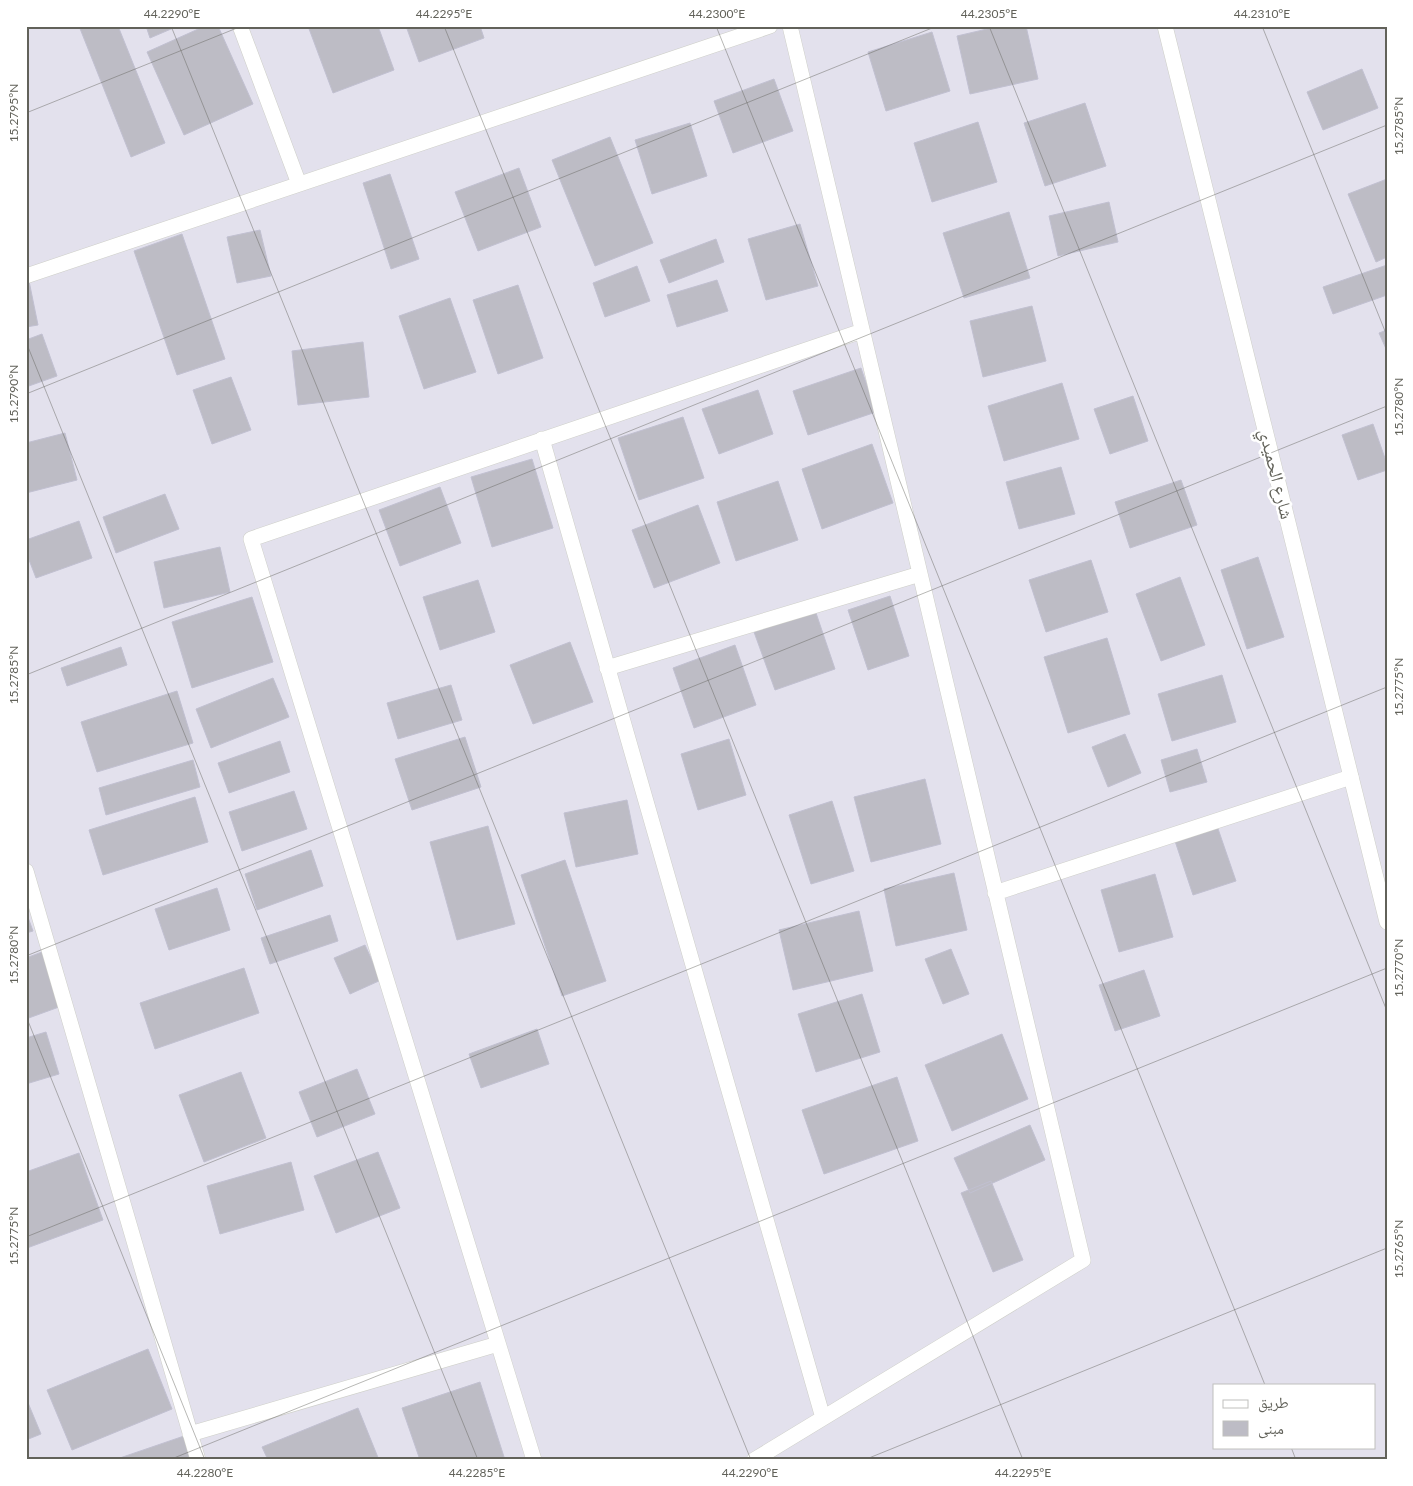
<svg xmlns="http://www.w3.org/2000/svg" width="1413" height="1486" font-family="Lato,'Noto Naskh Arabic',sans-serif">
<style>
.building{fill:#bdbcc5;stroke:#c1c0d1}
.lines{fill:none;stroke-linecap:round;stroke-linejoin:round}
.minor-casing{stroke:#cecfc8;stroke-width:16}
.tertiary-casing{stroke:#cecfc8;stroke-width:16}
.minor{stroke:#fff;stroke-width:15}
.tertiary{stroke:#fff;stroke-width:15}
.ticks{fill:none;stroke:#62625a;stroke-width:1;stroke-opacity:0.45}
.labels{text-anchor:middle;stroke-width:5;stroke-linejoin:round;paint-order:stroke}
.street-label{font-size:18px;fill:#62625a;stroke:#fff}
.neatline{fill:none;stroke:#62625a;stroke-width:2}
.ticks-label{font-size:12px;text-anchor:middle;fill:#62625a}
</style>
<rect width="100%" height="100%" fill="#e3e1ed"/>
<path class="building" d="M79 26H118L165 143 131 157Z
M146 26H178L150 38Z
M205 26H218L253 104 184 135 147 52Z
M308 26H378L394 70 333 93Z
M406 26H480L484 38 419 62Z
M1000 26H1026L1038 79 970 94 957 36Z
M932 32 950 91 886 111 868 52Z
M1362 69 1378 108 1323 130 1307 92Z
M774 79 793 131 733 153 714 101Z
M1085 103 1106 166 1045 186 1024 123Z
M978 122 997 182 932 202 914 143Z
M690 123 707 176 652 194 635 140Z
M610 137 653 243 595 266 552 160Z
M519 168 541 227 478 251 455 192Z
M390 174 419 259 391 269 363 183Z
M1387 179V257L1376 262 1348 194Z
M1109 202 1118 242 1058 256 1049 216Z
M1009 212 1030 278 964 298 943 233Z
M800 224 818 286 766 300 748 239Z
M260 230 271 276 237 283 227 237Z
M182 234 225 359 177 375 134 251Z
M716 239 724 262 669 283 660 260Z
M1387 265V295L1333 314 1323 287Z
M637 266 650 301 605 317 593 283Z
M717 280 728 311 677 327 667 295Z
M26 281H29L38 325 26 327Z
M518 285 543 358 498 374 473 300Z
M450 298 476 372 424 389 399 316Z
M1032 306 1046 361 983 377 970 321Z
M1387 330V351L1379 333Z
M42 334 57 376 26 387V340Z
M363 342 369 397 298 405 292 351Z
M861 368 876 412 808 435 793 391Z
M231 377 251 430 212 444 193 390Z
M1062 383 1079 439 1004 461 988 406Z
M758 390 773 434 719 454 702 409Z
M1133 396 1148 441 1110 454 1094 409Z
M683 417 704 478 639 500 618 438Z
M1373 424 1387 464V470L1358 480 1342 435Z
M65 433 77 480 26 493V443Z
M872 444 893 503 822 529 802 469Z
M532 459 553 528 492 547 471 477Z
M1061 467 1075 514 1019 529 1006 482Z
M1181 480 1197 525 1130 548 1115 502Z
M778 481 798 540 736 561 717 502Z
M440 487 461 543 400 566 379 510Z
M165 494 179 529 116 553 103 517Z
M698 505 720 563 654 588 632 530Z
M79 521 92 558 36 578 26 552V540Z
M220 547 230 592 164 608 154 562Z
M1258 557 1284 637 1247 649 1221 570Z
M1091 560 1108 612 1046 632 1029 580Z
M1180 577 1205 645 1161 661 1136 594Z
M478 580 495 632 440 650 423 597Z
M890 596 909 656 868 670 848 610Z
M252 597 273 662 192 688 172 622Z
M815 610 835 669 775 690 754 632Z
M1107 638 1130 714 1068 733 1044 657Z
M570 642 593 702 533 724 510 665Z
M735 645 756 705 694 728 673 668Z
M121 647 127 665 67 686 61 668Z
M1222 675 1236 722 1172 741 1158 694Z
M273 678 289 717 211 748 196 709Z
M451 685 462 720 398 739 387 703Z
M177 691 193 743 97 772 81 722Z
M1125 734 1141 773 1108 787 1092 747Z
M465 737 481 787 412 810 395 759Z
M729 739 746 795 698 810 681 754Z
M280 741 290 772 229 793 218 763Z
M1197 749 1207 782 1170 792 1161 760Z
M193 760 200 787 106 815 99 788Z
M925 779 941 844 871 862 854 797Z
M294 791 307 829 242 851 229 812Z
M195 797 208 842 103 875 89 830Z
M627 800 638 854 576 867 564 813Z
M832 801 854 871 811 884 789 815Z
M1215 820 1236 881 1193 895 1173 835Z
M488 826 515 924 457 940 430 842Z
M311 850 323 886 257 910 245 874Z
M565 860 606 981 562 996 521 875Z
M954 873 967 930 896 946 884 889Z
M1155 874 1173 937 1119 952 1101 890Z
M217 888 230 930 169 950 155 909Z
M859 911 873 971 793 990 779 930Z
M26 912 33 931 26 933Z
M330 915 338 941 270 964 261 938Z
M365 945 381 980 350 994 334 958Z
M50 949 70 1003 26 1019V958Z
M951 949 969 994 943 1004 925 959Z
M244 968 259 1013 155 1049 140 1003Z
M1144 970 1160 1016 1115 1031 1099 985Z
M862 994 880 1052 816 1072 798 1014Z
M537 1029 549 1064 481 1088 469 1054Z
M46 1032 59 1074 26 1084V1038Z
M1002 1034 1028 1099 952 1131 925 1065Z
M357 1069 375 1114 317 1137 299 1092Z
M241 1072 266 1138 204 1162 179 1095Z
M897 1077 918 1141 824 1174 802 1110Z
M1030 1125 1045 1160 970 1193 954 1158Z
M378 1152 400 1208 336 1233 314 1176Z
M79 1153 103 1220 27 1248 26 1172Z
M291 1162 304 1210 220 1234 207 1186Z
M991 1181 1023 1260 993 1272 961 1193Z
M148 1349 172 1409 72 1450 47 1390Z
M480 1382 505 1460H420L402 1408Z
M26 1398 41 1434 26 1440Z
M358 1408 379 1460H268L262 1447Z
M184 1436 192 1460H114Z"/>
<g class="lines">
<defs>
<path id="minor" d="M240 26 299 184
M26 276 770 26
M542 439 823 1418
M607 668 920 574
M26 871 198 1460
M995 893 1351 777
M190 1434 498 1344
M534 1460 251 539 862 331
M754 1460 1083 1260 790 26"/>
<path id="tertiary" d="M1165 26 1387 922"/>
</defs>
<use href="#minor" class="minor-casing"/>
<use href="#tertiary" class="tertiary-casing"/>
<use href="#minor" class="minor"/>
<use href="#tertiary" class="tertiary"/>
</g>
<path class="ticks" d="M171 26 751 1460M444 26 1023 1460M716 26 1265 1385M989 26 1387 1011M1262 26 1387 336M26 113 242 26M26 342 478 1460M26 394 937 26M26 675 1387 125M26 956 1387 406M26 1016 205 1460M26 1237 1387 687M1291 1447 1296 1460M169 1460 1387 968M864 1460 1387 1248"/>
<g class="labels">
<g class="street-label">
<text transform="translate(1276 474) rotate(76)" y="6">شارع الحميدي</text>
</g>
</g>
<rect width="1413" height="1486" fill="none" stroke="#ffffff" stroke-width="55"/>
<rect x="1213" y="1384" width="162" height="65" fill="#ffffff" stroke="#c0c0bd"/>
<rect x="1223" y="1400" width="25" height="8" fill="#ffffff" stroke="#c0c0bd"/>
<text x="1258" y="1408" font-size="15" fill="#62625a">طريق</text>
<rect x="1223" y="1421" width="25" height="15" fill="#bdbcc5" stroke="#c0c0bd"/>
<text x="1258" y="1434" font-size="15" fill="#62625a">مبنى</text>
<rect x="28" y="28" width="1358" height="1430" class="neatline"/>
<g class="ticks-label">
<text x="172" y="18">44.2290°E</text>
<text x="444" y="18">44.2295°E</text>
<text x="717" y="18">44.2300°E</text>
<text x="989" y="18">44.2305°E</text>
<text x="1262" y="18">44.2310°E</text>
<text transform="translate(14 113) rotate(-90)" y="4">15.2795°N</text>
<text transform="translate(1399 126) rotate(-90)" y="4">15.2785°N</text>
<text transform="translate(14 394) rotate(-90)" y="4">15.2790°N</text>
<text transform="translate(1399 407) rotate(-90)" y="4">15.2780°N</text>
<text transform="translate(14 675) rotate(-90)" y="4">15.2785°N</text>
<text transform="translate(1399 687) rotate(-90)" y="4">15.2775°N</text>
<text transform="translate(14 955) rotate(-90)" y="4">15.2780°N</text>
<text transform="translate(1399 968) rotate(-90)" y="4">15.2770°N</text>
<text transform="translate(14 1236) rotate(-90)" y="4">15.2775°N</text>
<text transform="translate(1399 1249) rotate(-90)" y="4">15.2765°N</text>
<text x="205" y="1477">44.2280°E</text>
<text x="477" y="1477">44.2285°E</text>
<text x="750" y="1477">44.2290°E</text>
<text x="1023" y="1477">44.2295°E</text>
</g>
</svg>
